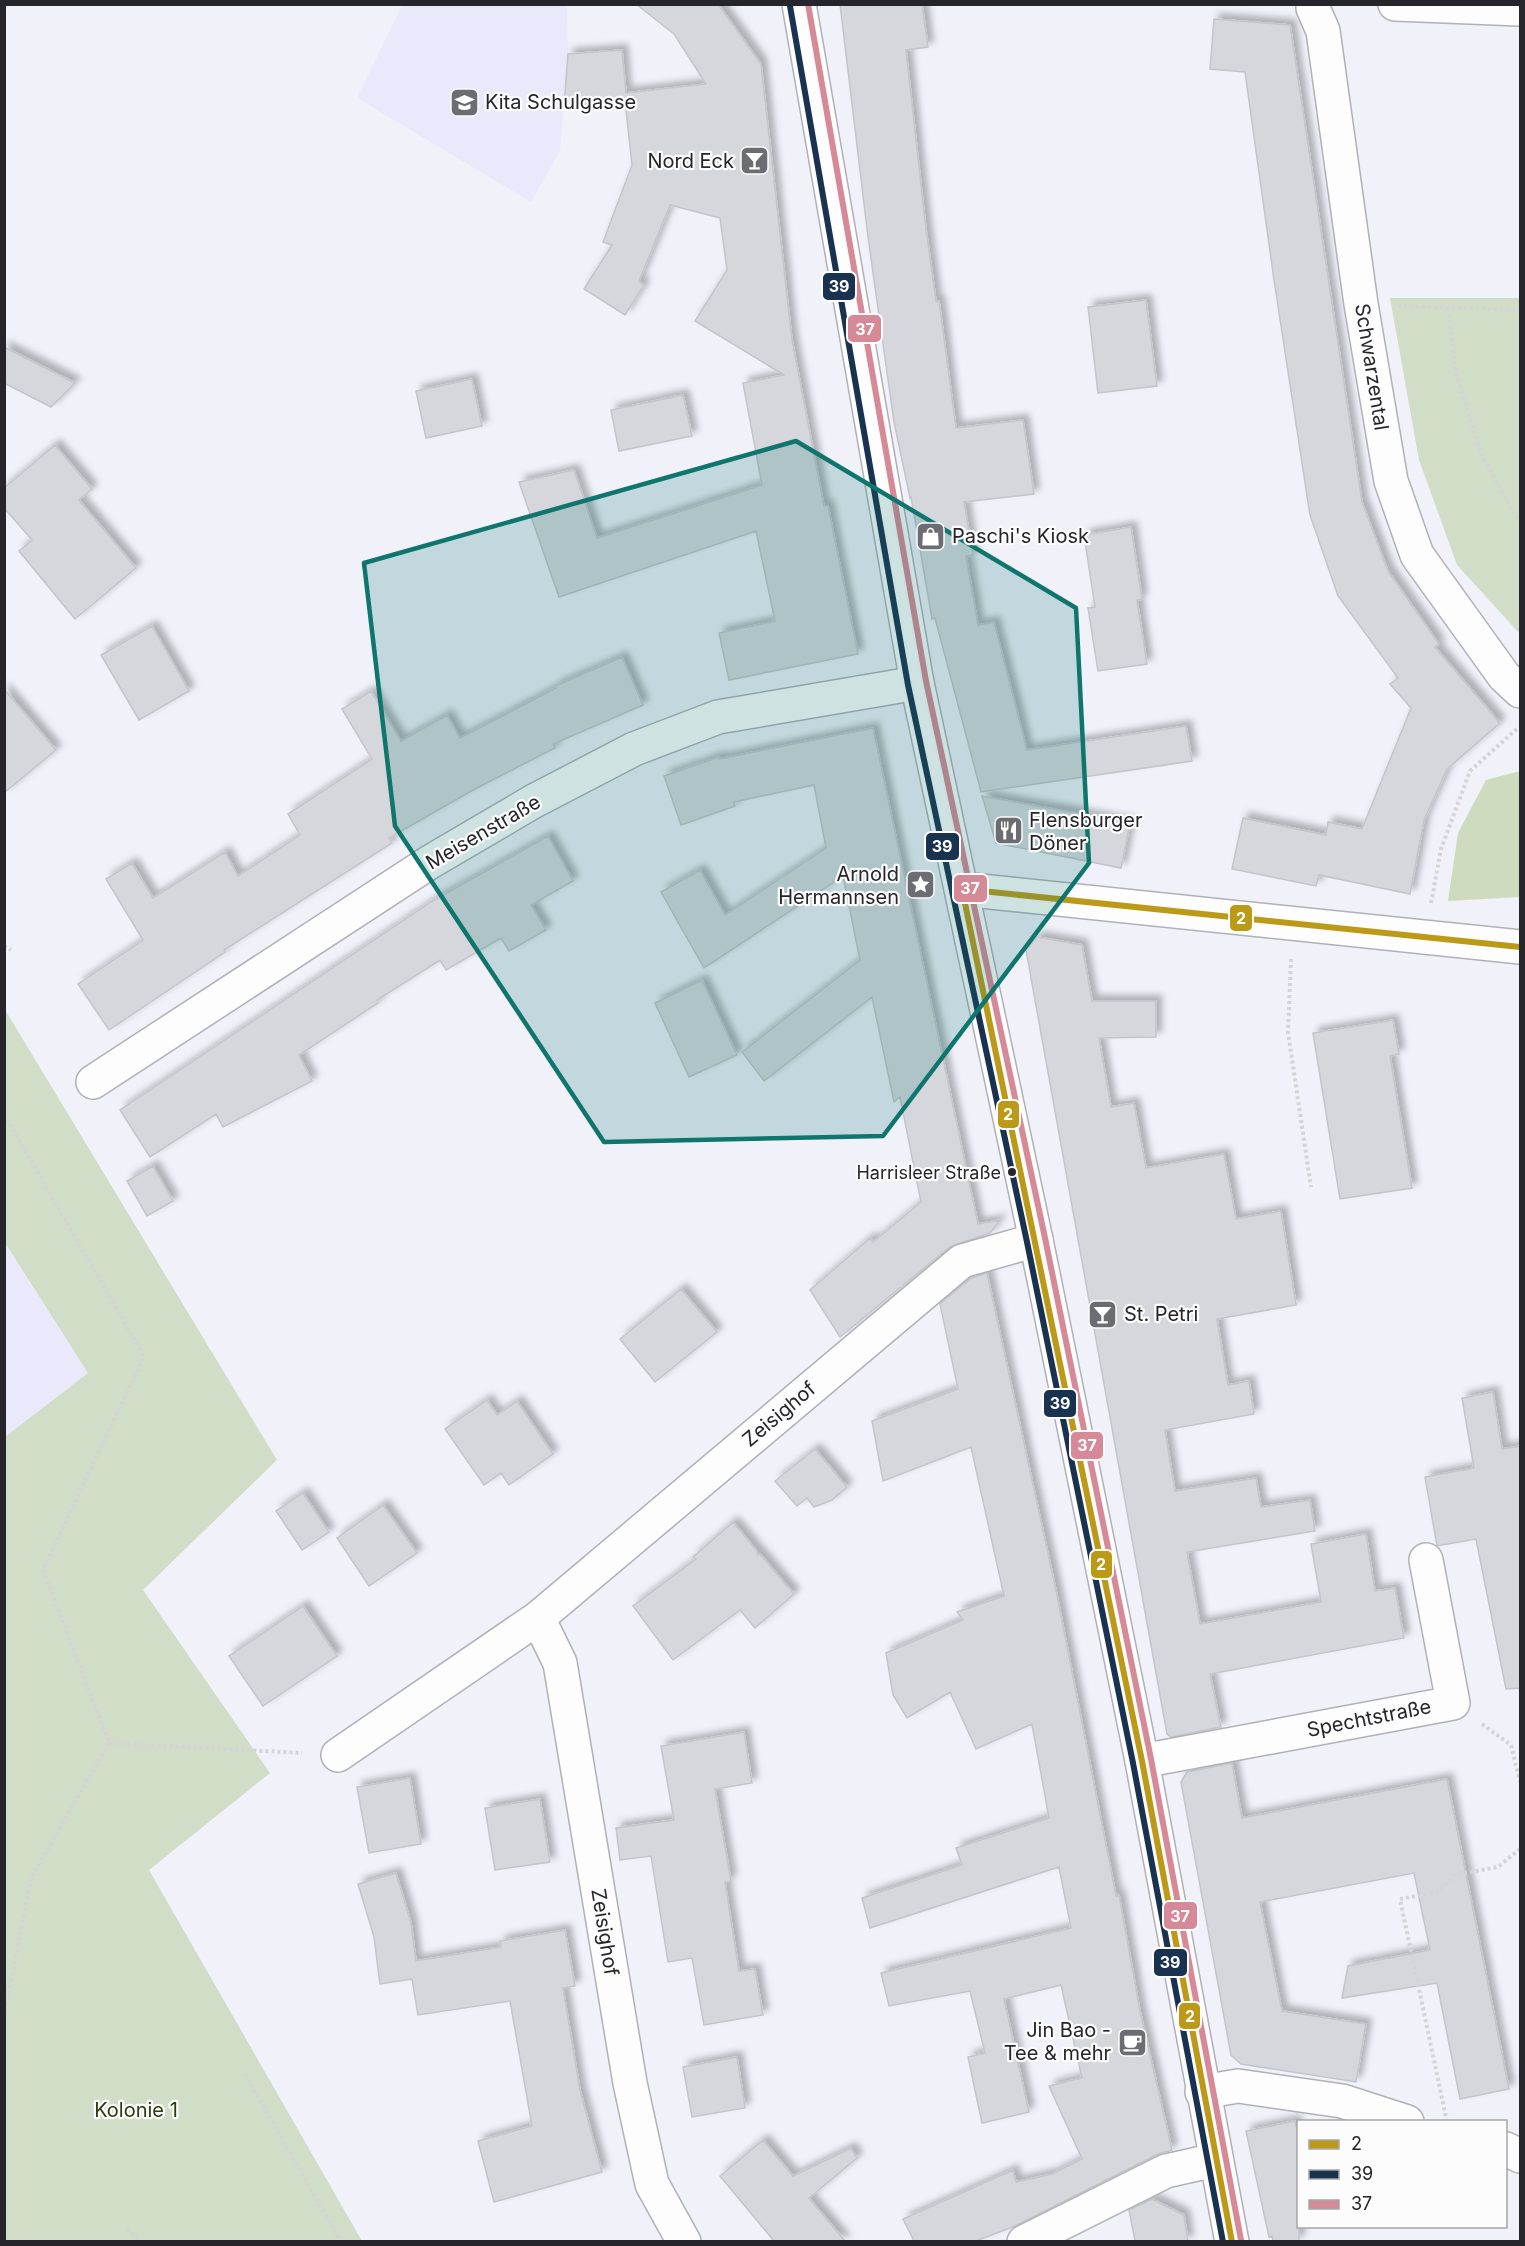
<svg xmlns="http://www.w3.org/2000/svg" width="1525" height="2246" font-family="Inter,sans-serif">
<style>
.built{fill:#e9e9fb}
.green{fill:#d2ddc7}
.forest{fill:#cedbbf}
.building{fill:#d6d7dd;stroke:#c4c4cb;stroke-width:1.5;filter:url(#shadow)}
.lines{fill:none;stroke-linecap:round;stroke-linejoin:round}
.street-casing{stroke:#b0b0b7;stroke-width:36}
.secondary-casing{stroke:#b0b0b7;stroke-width:36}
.path{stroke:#d4d4d6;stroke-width:4;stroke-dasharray:3 3;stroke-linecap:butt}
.street{stroke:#fdfdfe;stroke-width:33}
.secondary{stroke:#fdfdfe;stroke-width:33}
.bus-1-casing{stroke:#fcfcfc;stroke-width:10}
.bus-2-casing{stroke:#fcfcfc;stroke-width:10}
.bus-3-casing{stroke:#fcfcfc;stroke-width:10}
.bus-1{stroke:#bc9a18;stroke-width:6}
.bus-2{stroke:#193250;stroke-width:6}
.bus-3{stroke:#d68997;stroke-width:6}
.marked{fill:#0f766e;fill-opacity:0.2;stroke:#0f766e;stroke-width:4.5;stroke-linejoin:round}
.bus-dot{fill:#25252b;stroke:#fcfcfc;stroke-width:2}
.labels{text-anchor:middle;stroke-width:4.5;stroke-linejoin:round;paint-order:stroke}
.bus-label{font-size:18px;fill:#25252b;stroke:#fcfcfc;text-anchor:end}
.poi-label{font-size:20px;fill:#25252b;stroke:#fcfcfc;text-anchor:start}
.street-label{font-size:20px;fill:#25252b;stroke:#fcfcfc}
.park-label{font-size:20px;fill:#2c3c11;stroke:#fcfcfc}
.line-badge{stroke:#fcfcfc;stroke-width:2}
.badge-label{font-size:16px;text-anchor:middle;font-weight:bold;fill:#fff}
</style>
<defs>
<filter id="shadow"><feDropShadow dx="5.5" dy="-5.5" stdDeviation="3" flood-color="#0004"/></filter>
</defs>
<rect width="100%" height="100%" fill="#f1f1fa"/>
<path class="built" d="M402 5H567L568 54 560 151 531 202 357 98Z
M4 1243 88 1373 5 1437H4Z"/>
<path class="green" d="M1390 298H1520V634L1457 565 1419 460Z
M4 1008 277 1460 143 1590 270 1773 149 1870 362 2241H5V1437L88 1373 5 1243Z"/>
<path class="forest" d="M1520 771V897L1448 901 1458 833 1486 780Z"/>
<path class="building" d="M636 4H718L761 64 792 340 824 506H828L858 654 729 680 719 633 775 621 756 531 559 597 519 482 574 470 597 538 762 485 743 383 784 375 695 321 727 270 720 218 670 205 639 281 644 285 625 315 584 289 612 245 603 242 632 165 625 101 564 106 568 54 622 50 626 93 706 84 674 34Z
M840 4H922L928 47 906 50 926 229 936 301H939L956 428 1023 420 1034 494 964 502 973 555 966 556 978 625 994 622 1027 750 1186 726 1192 761 981 792 935 618 932 619 911 497 910 498 894 422 868 237Z
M1214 19 1290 25 1362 502 1388 571 1439 644 1435 647 1500 723 1447 769 1424 820 1410 894 1319 875 1316 886 1232 869 1243 818 1326 835 1328 822 1362 829 1411 708 1390 684 1398 678 1338 596 1310 515 1274 280 1245 72 1210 69Z
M1146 300 1157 386 1098 393 1088 307Z
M4 347 75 383 51 407 4 383Z
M472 379 482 426 426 438 416 391Z
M683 395 692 436 619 451 611 410Z
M55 445 92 489 79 500 136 568 75 619 19 551 32 540 4 508V488Z
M1131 527 1142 599 1137 600 1147 664 1098 671 1088 608 1095 607 1084 535Z
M152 626 189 691 139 720 101 655Z
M622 657 643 705 553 744 555 748 473 790 389 838 392 843 224 950 225 952 109 1030 78 984 143 940 106 879 132 863 153 898 225 852 238 876 300 835 288 814 372 759 342 709 371 691 401 741 447 715 460 738 556 688 555 686Z
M4 689 56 750 4 793Z
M873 728 978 1224 1000 1220 990 1233 950 1247 840 1337 810 1290 870 1238 873 1242 921 1202 900 1097 894 1102 872 997 764 1081 742 1052 860 960 843 876 704 968 661 892 700 870 725 915 826 848 814 785 734 802 735 806 681 825 664 776 719 757V759Z
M982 796 1130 823 1121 868 996 843Z
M548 836 573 881 531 905 546 930 509 951 501 938 446 970 440 960 377 1000 378 1003 299 1055 312 1081 223 1127 216 1114 150 1157 120 1110 431 902Z
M1037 937 1082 945 1092 1001H1156V1037L1099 1038 1111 1107 1134 1103 1146 1168 1224 1154 1236 1219 1281 1211 1296 1305 1217 1319 1228 1385 1249 1381 1254 1414 1165 1430 1175 1491 1256 1478 1261 1507 1310 1500 1315 1531 1187 1552 1200 1624 1321 1602 1311 1544 1366 1534 1375 1591 1395 1588 1404 1638 1210 1674 1221 1727 1171 1737 1167 1734 1026 950Z
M702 980 737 1055 689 1077 655 1003Z
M1393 1020 1399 1054 1390 1056 1412 1188 1340 1199 1313 1033Z
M153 1166 173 1201 147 1216 127 1181Z
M987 1273 1057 1595 1116 1896 1119 1895 1140 2011 1172 2150 1158 2154 1015 2226 976 2241H914L903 2219 1013 2170 1016 2182 1052 2174 1082 2159 1049 2086 1082 2078 1061 1985 1004 1999 1029 2112 982 2123 968 2057 985 2053 970 1991 889 2006 881 1973 1071 1928 1059 1867 870 1928 862 1898 962 1865 956 1848 1049 1818 1032 1724 976 1749 950 1692 907 1718 893 1695 886 1653 963 1620 957 1612 1004 1596 971 1447 883 1481 872 1421 958 1389 940 1304 971 1278Z
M681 1289 717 1332 655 1382 620 1339Z
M1493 1392 1502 1449 1521 1446V1688L1506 1689 1476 1539 1437 1546 1425 1477 1474 1468 1462 1398Z
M487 1400 497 1415 517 1401 553 1454 509 1485 501 1473 484 1485 445 1429Z
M815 1449 847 1487 832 1500 814 1507 807 1498 797 1506 775 1481Z
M303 1493 329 1532 302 1550 276 1511Z
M383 1505 417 1553 369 1586 337 1538Z
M733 1522 757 1551 758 1555 760 1554 794 1594 755 1628 740 1610 673 1660 633 1606 696 1559 693 1557Z
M303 1606 337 1656 263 1706 229 1656Z
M744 1732 752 1783 715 1789 731 1881 725 1882 739 1971 755 1969 763 2015 704 2025 692 1958 668 1962 651 1856 620 1860 616 1828 674 1820 661 1746Z
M1232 1763 1242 1818 1447 1779 1509 2089 1460 2099 1437 1983 1342 1998 1348 1966 1430 1950 1414 1873 1260 1902 1282 2011 1366 2024 1356 2082 1241 2064 1231 2055 1181 1782 1187 1772Z
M410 1778 421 1844 369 1853 357 1787Z
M540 1799 550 1862 495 1870 485 1808Z
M396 1873 411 1923 416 1961 501 1947 500 1941 565 1930 575 1986 563 1988 580 2090 602 2172 494 2202 478 2141 532 2126 510 2001 418 2015 412 1979 380 1984 374 1937 358 1884Z
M737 2057 745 2108 692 2117 683 2067Z
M1295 2121 1299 2138V2241H1273L1272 2236 1269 2237 1246 2131Z
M763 2140 793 2176 851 2148 857 2158 809 2198 845 2241H774L720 2176Z
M1152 2199 1184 2215 1188 2241H1135L1129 2210Z"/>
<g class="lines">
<defs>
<path id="street" d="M1395 4 1520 9
M1313 8 1323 31 1361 304 1391 481 1417 555 1504 676 1520 691
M93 1082 430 862 534 801 634 749 718 717 917 683
M338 1755 538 1618
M1142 1761 1453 1703 1426 1560
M1202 2092 1238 2086 1342 2101 1407 2122
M1506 2149 1520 2156
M684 2242 652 2184 630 2083 560 1663 538 1618 962 1261 1036 1240
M1024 2242 1166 2171 1215 2160"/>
<path id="secondary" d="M799 4 917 683 1036 1240 1142 1761 1232 2242
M962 889 1520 947"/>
</defs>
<use href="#street" class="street-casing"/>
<use href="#secondary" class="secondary-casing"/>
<path class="path" d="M1398 306 1520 310
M1448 308 1456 373 1481 454 1520 523
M1431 903 1441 849 1470 771 1518 728
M4 946 11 950
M1291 959 1288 1032 1311 1187
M4 1114 144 1356 43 1570 109 1743 302 1753
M1482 1724 1511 1745 1520 1782
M4 2017 31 1878 109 1743
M245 2074 341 2242
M1447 2122 1400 1899 1438 1892 1454 1875 1498 1867 1520 1849
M127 2229 141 2242"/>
<use href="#street" class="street"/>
<use href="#secondary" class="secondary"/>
<defs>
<path id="bus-1" d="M962 889 1142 1761 1232 2242
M962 889 1520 947"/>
<path id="bus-2" d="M790 6 908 685 1027 1242 1133 1763 1223 2242"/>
<path id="bus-3" d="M808 4 926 681 1045 1238 1151 1759 1241 2240"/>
</defs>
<use href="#bus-1" class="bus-1-casing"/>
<use href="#bus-2" class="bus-2-casing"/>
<use href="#bus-3" class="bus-3-casing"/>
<use href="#bus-1" class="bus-1"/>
<use href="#bus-2" class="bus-2"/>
<use href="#bus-3" class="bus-3"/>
</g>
<path class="marked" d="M796 441 1076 608 1089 863 883 1136 604 1142 395 826 364 563Z"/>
<defs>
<symbol id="school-square" viewBox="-11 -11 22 22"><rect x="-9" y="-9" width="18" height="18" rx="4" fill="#6c6c73" stroke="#fcfcfc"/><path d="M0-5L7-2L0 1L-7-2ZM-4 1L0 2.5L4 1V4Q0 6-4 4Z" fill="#fff"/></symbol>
<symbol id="bar-square" viewBox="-11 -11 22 22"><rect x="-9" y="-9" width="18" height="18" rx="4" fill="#6c6c73" stroke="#fcfcfc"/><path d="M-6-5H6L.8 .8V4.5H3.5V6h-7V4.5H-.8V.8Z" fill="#fff"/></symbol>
<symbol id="shop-square" viewBox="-11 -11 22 22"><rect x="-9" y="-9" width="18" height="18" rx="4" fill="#6c6c73" stroke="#fcfcfc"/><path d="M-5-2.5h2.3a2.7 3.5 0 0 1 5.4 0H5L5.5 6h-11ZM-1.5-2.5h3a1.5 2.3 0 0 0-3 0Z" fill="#fff"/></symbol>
<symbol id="restaurant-square" viewBox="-11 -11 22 22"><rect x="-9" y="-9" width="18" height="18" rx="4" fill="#6c6c73" stroke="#fcfcfc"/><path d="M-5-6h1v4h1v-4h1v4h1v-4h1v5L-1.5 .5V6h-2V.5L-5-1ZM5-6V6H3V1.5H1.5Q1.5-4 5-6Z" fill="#fff"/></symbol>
<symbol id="sight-square" viewBox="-11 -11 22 22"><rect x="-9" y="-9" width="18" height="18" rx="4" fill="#6c6c73" stroke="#fcfcfc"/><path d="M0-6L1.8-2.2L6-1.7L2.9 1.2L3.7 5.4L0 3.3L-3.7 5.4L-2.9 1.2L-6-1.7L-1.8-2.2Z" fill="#fff"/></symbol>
<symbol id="cafe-square" viewBox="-11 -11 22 22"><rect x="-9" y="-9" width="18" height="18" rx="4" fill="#6c6c73" stroke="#fcfcfc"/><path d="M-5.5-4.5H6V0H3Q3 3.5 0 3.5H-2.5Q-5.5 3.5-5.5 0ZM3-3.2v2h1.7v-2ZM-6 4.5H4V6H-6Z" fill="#fff"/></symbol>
</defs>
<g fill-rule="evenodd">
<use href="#school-square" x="448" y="86" width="33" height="33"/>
<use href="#bar-square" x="738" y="144" width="33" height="33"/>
<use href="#shop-square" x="914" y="520" width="33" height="33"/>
<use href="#restaurant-square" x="992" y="814" width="33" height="33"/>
<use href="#sight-square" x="904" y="868" width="33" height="33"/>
<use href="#bar-square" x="1086" y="1298" width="33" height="33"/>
<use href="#cafe-square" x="1116" y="2026" width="33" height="33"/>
</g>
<circle class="bus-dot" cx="1012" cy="1172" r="5"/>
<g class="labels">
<g class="bus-label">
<text x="1001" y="1179">Harrisleer Straße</text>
</g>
<g class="poi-label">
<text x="485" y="109">Kita Schulgasse</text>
<text x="734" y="168" text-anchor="end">Nord Eck</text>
<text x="952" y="543">Paschi's Kiosk</text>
<text x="1029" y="827">Flensburger<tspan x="1029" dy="23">Döner</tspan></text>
<text x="899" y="881" text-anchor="end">Arnold<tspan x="899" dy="23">Hermannsen</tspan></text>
<text x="1124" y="1321">St. Petri</text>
<text x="1111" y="2037" text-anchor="end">Jin Bao -<tspan x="1111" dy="23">Tee &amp; mehr</tspan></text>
</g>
<g class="street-label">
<text transform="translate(1372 367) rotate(81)" y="7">Schwarzental</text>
<text transform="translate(483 832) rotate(-30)" y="7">Meisenstraße</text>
<text transform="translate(779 1414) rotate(-40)" y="7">Zeisighof</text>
<text transform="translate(1369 1718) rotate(-11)" y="7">Spechtstraße</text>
<text transform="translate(605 1932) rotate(81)" y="7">Zeisighof</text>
</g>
<g class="park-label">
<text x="136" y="2117">Kolonie 1</text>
</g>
</g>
<g class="line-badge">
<rect x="822" y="272" width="34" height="29" rx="6" fill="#193250"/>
<rect x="847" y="314" width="35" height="29" rx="6" fill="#d68997"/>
<rect x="925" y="832" width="35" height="29" rx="6" fill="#193250"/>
<rect x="953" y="874" width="35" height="29" rx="6" fill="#d68997"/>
<rect x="1229" y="904" width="24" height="28" rx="6" fill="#bc9a18"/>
<rect x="997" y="1100" width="23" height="29" rx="6" fill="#bc9a18"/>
<rect x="1043" y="1389" width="34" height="29" rx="6" fill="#193250"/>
<rect x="1070" y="1431" width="34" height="29" rx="6" fill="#d68997"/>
<rect x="1090" y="1550" width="23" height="29" rx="6" fill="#bc9a18"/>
<rect x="1163" y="1901" width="35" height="29" rx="6" fill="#d68997"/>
<rect x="1153" y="1948" width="35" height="29" rx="6" fill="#193250"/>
<rect x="1178" y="2002" width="23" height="28" rx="6" fill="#bc9a18"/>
</g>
<g class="badge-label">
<text x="839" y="292">39</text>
<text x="865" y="335">37</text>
<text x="942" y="852">39</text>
<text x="970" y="894">37</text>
<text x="1241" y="924">2</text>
<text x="1008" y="1120">2</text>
<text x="1060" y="1409">39</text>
<text x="1087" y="1451">37</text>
<text x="1101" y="1570">2</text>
<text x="1180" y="1922">37</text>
<text x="1170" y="1968">39</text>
<text x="1190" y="2022">2</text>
</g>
<rect width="1525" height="2246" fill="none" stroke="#25252b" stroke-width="12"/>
<rect x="1297" y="2120" width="210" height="108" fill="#fcfcfc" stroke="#a6a6a8" stroke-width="1.5"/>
<rect x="1309" y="2140" width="30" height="9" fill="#bc9a18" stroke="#a6a6a8" stroke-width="1.5"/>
<text x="1351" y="2150" font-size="18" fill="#25252b">2</text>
<rect x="1309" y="2170" width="30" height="9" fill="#193250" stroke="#a6a6a8" stroke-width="1.5"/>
<text x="1351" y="2180" font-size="18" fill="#25252b">39</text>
<rect x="1309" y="2200" width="30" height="9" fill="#d68997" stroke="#a6a6a8" stroke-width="1.5"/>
<text x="1351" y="2210" font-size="18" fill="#25252b">37</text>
</svg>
